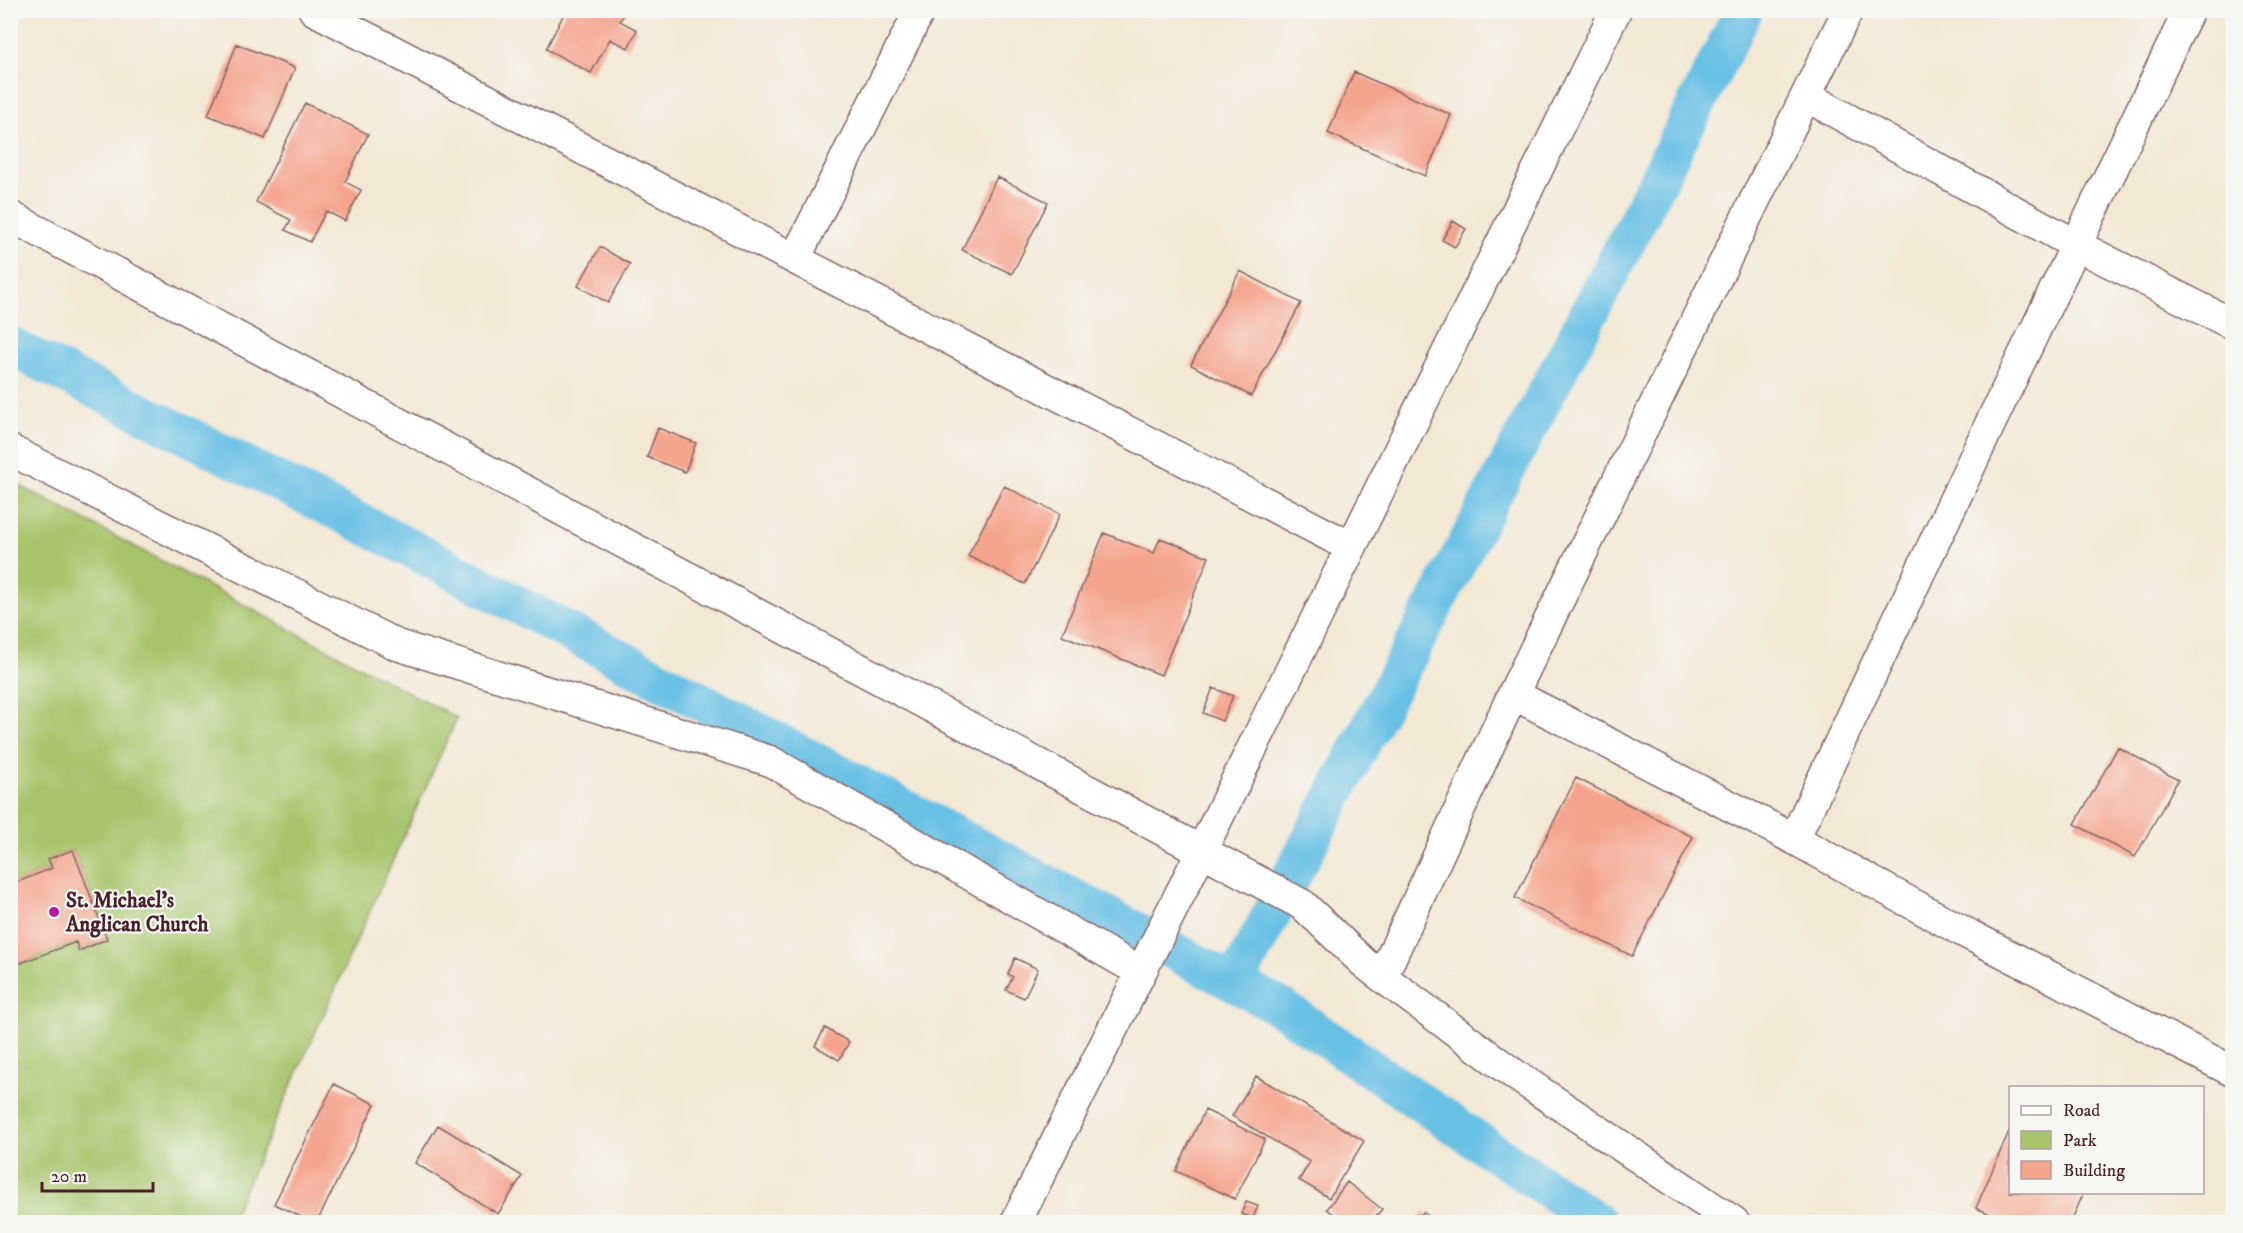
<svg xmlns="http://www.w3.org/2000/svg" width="2243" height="1233" font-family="'IM FELL DW Pica',serif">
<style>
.green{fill:#a7c46b;stroke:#78724b;stroke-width:1.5}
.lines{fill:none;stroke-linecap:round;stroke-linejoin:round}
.canal{stroke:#68c0e5;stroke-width:39}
.building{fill:#f5a48d}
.minor-casing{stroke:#856566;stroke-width:33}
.minor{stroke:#fff;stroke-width:30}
.poi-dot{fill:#b5179e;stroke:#f6f6f2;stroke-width:2}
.labels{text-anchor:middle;stroke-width:4.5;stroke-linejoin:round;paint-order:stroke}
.poi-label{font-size:21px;font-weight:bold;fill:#4a1f2b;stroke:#f6f6f2;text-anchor:start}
</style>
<rect width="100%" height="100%" fill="#f6f6f2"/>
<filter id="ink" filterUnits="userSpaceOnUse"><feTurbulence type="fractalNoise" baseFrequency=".0167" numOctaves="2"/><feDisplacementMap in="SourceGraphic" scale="12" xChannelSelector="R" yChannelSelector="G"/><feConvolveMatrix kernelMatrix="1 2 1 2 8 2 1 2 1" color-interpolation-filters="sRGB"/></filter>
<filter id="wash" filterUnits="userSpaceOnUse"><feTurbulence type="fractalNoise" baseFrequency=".008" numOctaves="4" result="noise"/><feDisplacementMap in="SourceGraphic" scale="24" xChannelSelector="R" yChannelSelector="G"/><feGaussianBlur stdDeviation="1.35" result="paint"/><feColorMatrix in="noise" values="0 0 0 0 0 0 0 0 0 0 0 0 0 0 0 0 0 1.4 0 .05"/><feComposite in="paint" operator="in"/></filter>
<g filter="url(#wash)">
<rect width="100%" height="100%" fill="#f3e8d4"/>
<path class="green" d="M11 481 457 718 230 1222H11V967L76 942 79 951 107 939 73 850 49 859 52 868 11 885Z"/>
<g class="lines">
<path class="canal" d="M10 346 412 549 1282 1008 1597 1222
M1235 983 1630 235 1744 10"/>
</g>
<g id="blocks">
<path class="building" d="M566 10H626L620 21 637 30 628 48 610 39 591 73 546 49Z
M237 44 295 68 265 139 208 115Z
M1354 72 1451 115 1425 176 1328 133Z
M305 103 368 134 345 182 361 190 345 221 326 211 310 242 285 230 291 220 256 202Z
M2232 103V118L2227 115Z
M997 177 1048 202 1012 274 962 250Z
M1453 221 1466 229 1455 247 1442 240Z
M600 247 630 264 608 303 578 286Z
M1240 271 1301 303 1251 396 1191 365Z
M658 428 696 443 685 472 647 457Z
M1004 486 1060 514 1025 584 968 556Z
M1104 533 1154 553 1160 538 1209 557 1161 675 1062 635Z
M1213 688 1233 696 1222 721 1203 713Z
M2118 747 2178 780 2135 857 2075 824Z
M1576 778 1693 837 1632 956 1515 898Z
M73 850 107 939 79 951 76 942 10 967V885L52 868 48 859Z
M1015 958 1038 969 1024 998 1006 990 1013 977 1008 974Z
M825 1028 849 1042 839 1060 815 1046Z
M1256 1076 1364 1141 1329 1198 1299 1180 1310 1162 1232 1116Z
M334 1084 375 1104 317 1222H312L274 1204Z
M1205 1110 1265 1139 1235 1199 1176 1171Z
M438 1125 522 1176 498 1214 415 1163Z
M2010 1129V1192H2084L2071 1222H2010L1976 1208Z
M1347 1182 1382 1209 1371 1222H1345L1327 1209Z
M1246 1202 1258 1206 1253 1218 1241 1214Z
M1423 1212 1437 1222H1415Z"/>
</g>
</g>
<g filter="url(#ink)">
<use href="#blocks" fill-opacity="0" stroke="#856566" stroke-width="1.5"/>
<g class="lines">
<defs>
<path id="minor" d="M314 10 1351 547
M1806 96 2076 245 2232 324
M10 216 1303 905 1364 963 1382 977 1511 1072 1734 1222
M795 259 920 10
M10 450 397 645 770 761 1141 972
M1513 694 1794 839 1964 932 2232 1071
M1794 839 1992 420 2189 10
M1382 977 1513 694 1848 10
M1016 1222 1201 852 1616 10"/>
</defs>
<use href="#minor" class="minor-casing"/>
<use href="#minor" class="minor"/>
</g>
</g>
<circle class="poi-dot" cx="54" cy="912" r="6"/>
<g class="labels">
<g class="poi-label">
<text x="66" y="907">St. Michael’s<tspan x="66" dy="24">Anglican Church</tspan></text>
</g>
</g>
<rect width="2243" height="1233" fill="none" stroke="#f6f6f2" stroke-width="36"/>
<rect x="2009" y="1086" width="195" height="108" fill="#f6f6f2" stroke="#b1a0a2" stroke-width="1.5"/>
<rect x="2021" y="1106" width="30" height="9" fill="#ffffff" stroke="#b1a0a2" stroke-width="1.5"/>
<text x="2063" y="1116" font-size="18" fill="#4a1f2b">Road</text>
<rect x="2021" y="1131" width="30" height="18" fill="#a7c46b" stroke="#b1a0a2" stroke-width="1.5"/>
<text x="2063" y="1146" font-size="18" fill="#4a1f2b">Park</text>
<rect x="2021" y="1161" width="30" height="18" fill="#f5a48d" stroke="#b1a0a2" stroke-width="1.5"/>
<text x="2063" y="1176" font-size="18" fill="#4a1f2b">Building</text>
<path d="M42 1182v9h111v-9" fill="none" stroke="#4a1f2b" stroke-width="3"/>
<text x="51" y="1182" font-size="18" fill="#4a1f2b" stroke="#f6f6f2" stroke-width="4.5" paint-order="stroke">20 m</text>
</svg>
